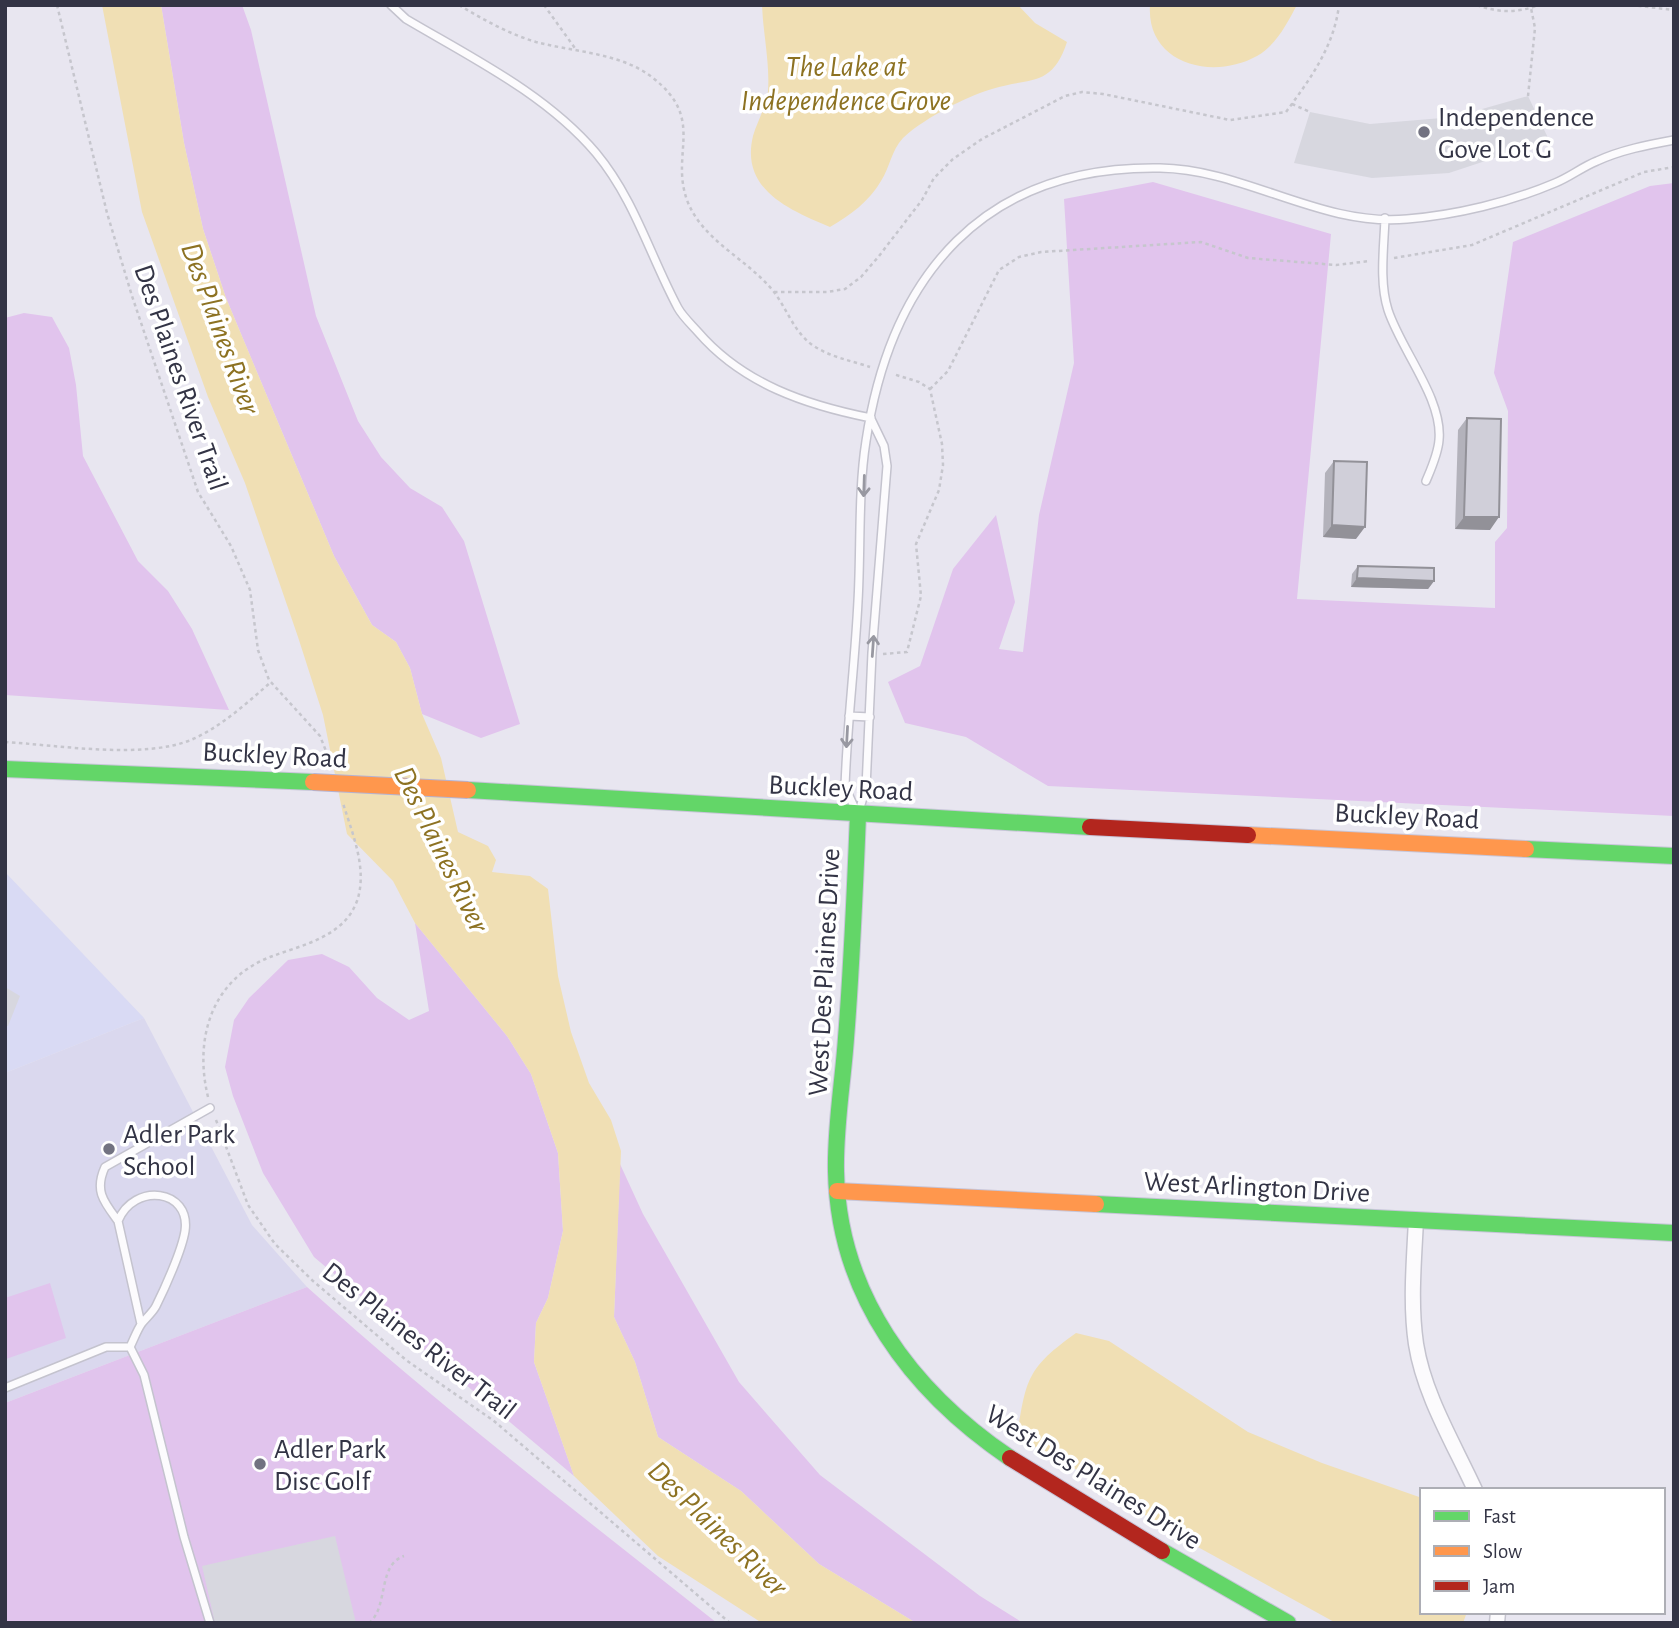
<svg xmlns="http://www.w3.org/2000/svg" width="1679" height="1628" font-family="'Alegreya Sans',sans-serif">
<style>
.commercial{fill:#d9daf4}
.education{fill:#dad8ee}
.green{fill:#e1c4ed}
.parking{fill:#d7d7df}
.water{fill:#f0dfb4}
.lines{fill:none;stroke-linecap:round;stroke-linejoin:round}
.lane-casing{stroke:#c4c3ce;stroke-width:10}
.street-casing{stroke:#c4c3ce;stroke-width:17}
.fast-casing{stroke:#c7c5d8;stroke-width:18}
.slow-casing{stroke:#c7c5d8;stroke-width:18}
.jam-casing{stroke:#c7c5d8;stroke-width:18}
.path{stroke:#c6c6cd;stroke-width:2.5;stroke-dasharray:3.5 3.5;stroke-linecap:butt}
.lane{stroke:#fcfbfd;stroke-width:7}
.street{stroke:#fcfbfd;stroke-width:14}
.fast{stroke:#63d668;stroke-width:16}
.slow{stroke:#ff974d;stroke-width:16}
.jam{stroke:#b3261e;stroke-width:16}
.slow-bridge-casing{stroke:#b4b3d3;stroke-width:18;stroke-linecap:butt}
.slow-bridge{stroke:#ff974d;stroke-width:16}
.wall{fill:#b3b2bb}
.shaded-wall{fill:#929198}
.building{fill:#d0cfd9;stroke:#929198;stroke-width:2}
.oneway{stroke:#9898a1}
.poi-dot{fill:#727281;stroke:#fff;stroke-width:2.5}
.labels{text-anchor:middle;stroke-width:7;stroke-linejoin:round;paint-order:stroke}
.poi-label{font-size:28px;fill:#333445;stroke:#fff;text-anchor:start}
.street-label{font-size:28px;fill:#333445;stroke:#fff}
.water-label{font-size:30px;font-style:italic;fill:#8d7222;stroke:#fff}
</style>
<rect width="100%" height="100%" fill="#e8e6f0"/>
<path class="commercial" d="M5 872 144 1018 5 1073Z"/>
<path class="education" d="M144 1018 252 1225 307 1287 5 1403V1073Z"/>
<path class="green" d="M161 5H242L251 30 316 316 358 421 381 457 410 488 442 507 464 541 520 724 481 738 422 714 410 668 396 642 372 625 334 556 226 298 203 229 184 143Z
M1153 182 1331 234 1297 599 1495 608V542L1507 528 1508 411 1494 373 1513 242 1650 186 1674 183V816L1048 786 966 737 905 723 888 682 920 666 953 569 996 515 1015 602 999 649 1023 652 1039 515 1074 363 1064 199Z
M24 313 52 317 69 348 76 385 83 456 138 561 168 591 192 629 229 710 5 695V318Z
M415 923 507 1036 531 1074 558 1153 563 1231 548 1298 536 1323 534 1362 574 1476 314 1257 263 1173 233 1096 225 1067 234 1020 249 998 288 960 322 954 349 967 377 998 409 1020 429 1011Z
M620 1164 643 1214 739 1382 820 1475 980 1596 1023 1623H916L819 1564 741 1491 658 1437 635 1362 614 1317Z
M50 1283 66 1338 6 1359 5 1298Z
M307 1287C438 1405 578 1513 717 1623H5V1403Z"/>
<path class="parking" d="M1528 96 1549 140 1449 173 1372 178 1294 163 1310 112 1370 124 1454 117Z
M5 987 20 996 8 1026 5 1025Z
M335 1536 356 1623H215L202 1566Z"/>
<path class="water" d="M102 5H161L184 143 203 229 226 298 334 556 372 625 396 642 410 668 422 714 441 758 458 832 488 846 496 860 492 872 530 876 548 889 558 976 571 1032 589 1083 611 1120 621 1151 614 1317 635 1362 658 1437 741 1491 819 1564 916 1623H762L658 1556 574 1476 534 1362 536 1323 548 1298 563 1231 558 1153 531 1074 507 1036 415 923 393 881 347 834 323 715 298 637 245 483 208 397 142 212Z
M762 5H1018L1035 23 1067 42C1052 88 1030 77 992 89 977 93 961 101 947 108 933 116 914 127 903 138 891 151 890 167 881 181 869 202 850 215 830 227 790 210 740 190 753 136 757 122 767 105 768 91 770 63 763 33 762 5Z
M1150 5H1297C1286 25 1277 44 1257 56 1212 81 1146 64 1150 5Z
M1076 1333 1109 1341 1248 1432 1322 1463 1422 1498V1612H1467L1463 1623H1336L1165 1529 1095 1480 1017 1437C1026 1379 1027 1368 1076 1333Z"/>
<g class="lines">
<defs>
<path id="lane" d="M391 5 406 19C472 58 546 94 596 153 635 200 650 256 678 308 683 317 692 325 698 332 743 384 806 405 871 418
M1385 218C1384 247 1379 282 1388 310 1401 350 1443 399 1439 440 1438 454 1431 469 1426 481
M849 716 870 717
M856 811 845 787C847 725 855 663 858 601 861 550 858 491 866 441 891 275 984 165 1160 168 1244 169 1321 227 1407 219 1456 215 1510 202 1555 183 1570 177 1582 167 1597 161 1621 150 1647 145 1674 140
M859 811 866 788 872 653 887 466 884 446 871 419
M118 1221C104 1202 94 1191 105 1167L210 1108
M130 1347C134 1339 137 1330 142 1323 147 1317 153 1312 156 1306 165 1288 182 1250 185 1231 191 1189 134 1182 118 1221L141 1324
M5 1388 106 1347H130L144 1375 184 1537 210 1623"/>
<path id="street" d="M1416 1220C1414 1261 1410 1303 1416 1344 1424 1395 1454 1444 1475 1490
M1497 1623 1498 1612"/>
<path id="fast" d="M5 769 313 782
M468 790 1090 827
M858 815C855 889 852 964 846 1038 843 1082 835 1126 836 1171 838 1294 911 1391 1010 1458
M1526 849 1674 856
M1096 1204 1674 1233
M1162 1551 1288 1623"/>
<path id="slow" d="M1248 835 1526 849
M837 1191 1096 1204"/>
<path id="jam" d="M1090 827 1248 835
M1010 1458 1162 1551"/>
</defs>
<use href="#lane" class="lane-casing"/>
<use href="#street" class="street-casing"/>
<use href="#fast" class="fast-casing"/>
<use href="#slow" class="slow-casing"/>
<use href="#jam" class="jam-casing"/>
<path class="path" d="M57 5 107 213 132 296 198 492 231 546 250 590 258 650 269 680 320 736 332 766
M459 5C484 20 509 34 536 42 574 52 622 53 653 78 706 119 670 153 687 200 702 241 748 259 774 292 787 309 793 330 811 344 829 357 849 360 870 367
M544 5 577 51
M1477 5C1498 13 1518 13 1539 5
M1631 5 1674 10
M1528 96 1535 28 1531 8
M1292 104 1310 112
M1394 258 1472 245 1644 172 1674 167
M774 292H827L845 289 861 277 879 256 922 200 934 178 953 159 982 139 1065 96 1082 92 1103 94 1230 120 1286 112C1310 79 1334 47 1339 5
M930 389 948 371 999 270 1019 257 1041 252 1201 242 1248 258 1336 265 1370 261
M883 654 907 652 921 596 916 544 939 490 943 465 942 444 930 389 919 382 893 374
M5 742C57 745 146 760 193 739 222 726 247 703 271 682
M208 1097C194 1039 211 980 270 957 302 945 344 937 357 901 368 869 352 833 343 803
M216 1120 248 1205 275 1244 313 1281 406 1360 494 1421 730 1623
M369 1623C389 1607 377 1565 404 1556"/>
<use href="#lane" class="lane"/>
<use href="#street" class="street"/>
<use href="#fast" class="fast"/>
<use href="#slow" class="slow"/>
<use href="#jam" class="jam"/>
<defs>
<path id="slow-bridge" d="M313 782 468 790"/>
</defs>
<use href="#slow-bridge" class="slow-bridge-casing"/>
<use href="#slow-bridge" class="slow-bridge"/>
</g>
<path class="wall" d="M1467 418 1490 530 1455 529 1458 430Z
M1334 461 1356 539 1323 537 1325 473Z
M1358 566 1434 581 1428 589 1351 587 1352 574Z"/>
<path class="shaded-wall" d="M1464 517H1499L1490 530 1455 529Z
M1332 525 1365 527 1356 539 1323 537Z
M1357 578 1434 581 1428 589 1351 587Z"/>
<path class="building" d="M1467 418 1501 419 1499 517H1464Z
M1334 461 1367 462 1365 527 1332 525Z
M1358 566 1434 568V581L1357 578Z"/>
<defs><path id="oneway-shaft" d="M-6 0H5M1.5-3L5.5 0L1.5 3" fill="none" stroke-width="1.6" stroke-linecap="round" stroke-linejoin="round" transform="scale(1.75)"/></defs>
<g class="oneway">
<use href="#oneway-shaft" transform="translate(864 486) rotate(92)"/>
<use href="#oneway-shaft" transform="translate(873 646) rotate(-86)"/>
<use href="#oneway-shaft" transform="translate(847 737) rotate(93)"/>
</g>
<g class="poi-dot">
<circle cx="1424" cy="132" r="7"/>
<circle cx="109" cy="1149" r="7"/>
<circle cx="260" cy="1464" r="7"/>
</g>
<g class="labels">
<g class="poi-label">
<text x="1438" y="126">Independence<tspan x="1438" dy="32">Gove Lot G</tspan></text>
<text x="123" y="1143">Adler Park<tspan x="123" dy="32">School</tspan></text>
<text x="274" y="1458">Adler Park<tspan x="274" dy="32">Disc Golf</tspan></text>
</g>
<g class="street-label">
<text transform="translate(182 377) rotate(71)" y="10">Des Plaines River Trail</text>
<text transform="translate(275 754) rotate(3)" y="10">Buckley Road</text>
<text transform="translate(841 787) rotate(3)" y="10">Buckley Road</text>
<text transform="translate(1407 815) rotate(3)" y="10">Buckley Road</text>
<text transform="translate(823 972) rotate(-87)" y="10">West Des Plaines Drive</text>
<text transform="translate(1257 1186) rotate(3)" y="10">West Arlington Drive</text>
<text transform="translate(420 1340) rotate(38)" y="10">Des Plaines River Trail</text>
<text transform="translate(1094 1476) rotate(32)" y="10">West Des Plaines Drive</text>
</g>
<g class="water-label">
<text x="846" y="76">The Lake at<tspan x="846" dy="34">Independence Grove</tspan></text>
<text transform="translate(221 328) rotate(70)" y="10">Des Plaines River</text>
<text transform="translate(442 849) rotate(64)" y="10">Des Plaines River</text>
<text transform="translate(718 1528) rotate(44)" y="10">Des Plaines River</text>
</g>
</g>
<rect width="1679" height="1628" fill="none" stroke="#333445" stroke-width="14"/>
<rect x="1420" y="1488" width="245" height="126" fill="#ffffff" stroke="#adaeb5" stroke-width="2"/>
<rect x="1434" y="1511" width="35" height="10" fill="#63d668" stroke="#adaeb5" stroke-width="2"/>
<text x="1483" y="1523" font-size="21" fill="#333445">Fast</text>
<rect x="1434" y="1546" width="35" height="10" fill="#ff974d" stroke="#adaeb5" stroke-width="2"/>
<text x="1483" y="1558" font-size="21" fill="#333445">Slow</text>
<rect x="1434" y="1581" width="35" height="10" fill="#b3261e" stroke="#adaeb5" stroke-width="2"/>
<text x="1483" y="1593" font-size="21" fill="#333445">Jam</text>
</svg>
